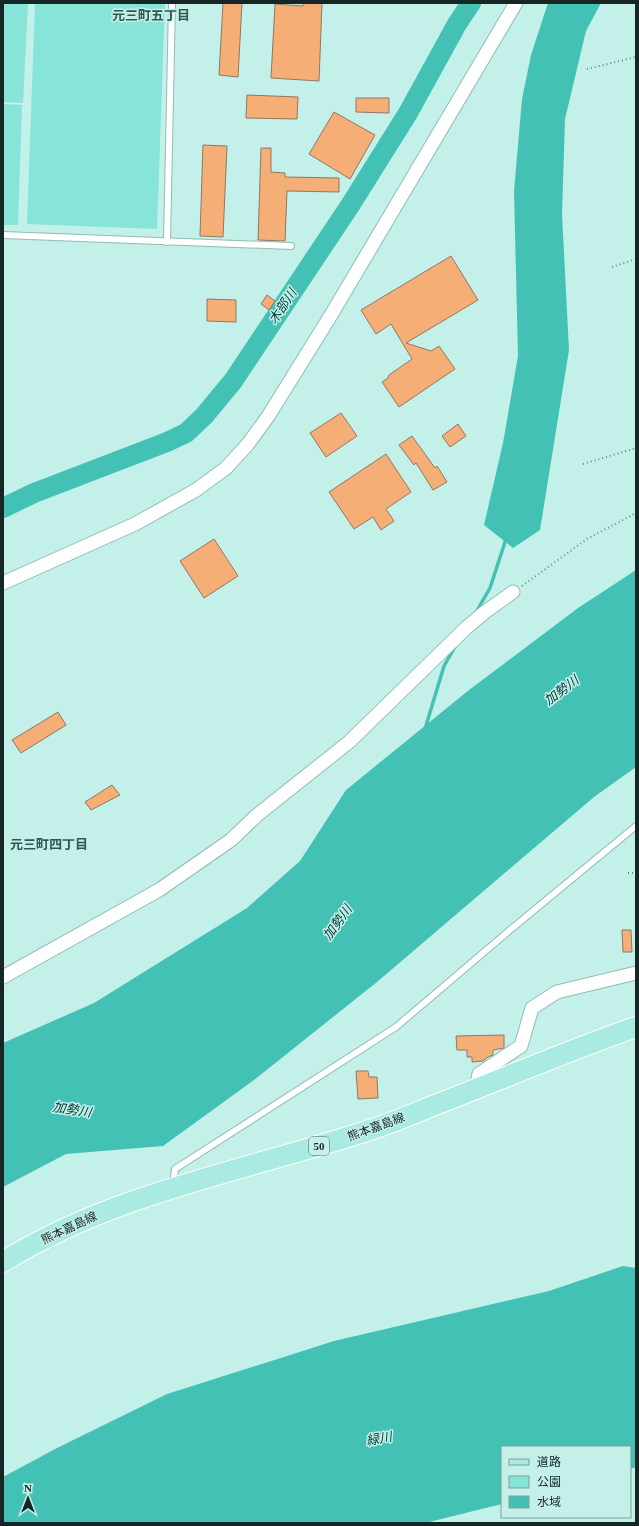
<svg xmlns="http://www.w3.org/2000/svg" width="639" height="1526" font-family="'Times New Roman','Noto Sans JP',serif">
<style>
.green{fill:#86e4d9}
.water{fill:#44c1b5}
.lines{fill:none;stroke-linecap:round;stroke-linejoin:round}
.stream{stroke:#44c1b5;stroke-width:3.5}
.river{stroke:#44c1b5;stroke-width:20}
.building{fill:#f5af76;stroke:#917661}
.service-casing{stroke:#91bbb6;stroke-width:8}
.minor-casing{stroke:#91bbb6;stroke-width:15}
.primary-casing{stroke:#fff;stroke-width:22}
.path{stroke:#6a8884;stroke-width:2;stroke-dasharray:1 3;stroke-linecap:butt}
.service{stroke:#fff;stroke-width:6}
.minor{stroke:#fff;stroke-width:13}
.primary{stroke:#a9eae3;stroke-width:20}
.labels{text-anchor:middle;stroke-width:3;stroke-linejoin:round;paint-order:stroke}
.shield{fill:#c4f0ea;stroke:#4a635f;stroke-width:1}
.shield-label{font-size:11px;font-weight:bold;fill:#152624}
.street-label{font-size:12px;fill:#152624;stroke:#c4f0ea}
.neighbourhood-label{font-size:13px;font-weight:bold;fill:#305752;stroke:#c4f0ea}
.water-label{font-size:13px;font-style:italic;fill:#003935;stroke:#c4f0ea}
</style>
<rect width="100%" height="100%" fill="#c4f0ea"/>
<path class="green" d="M3 3H28L23 103 3 102Z
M35 3H165L157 229 27 224Z
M3 104 22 105 18 225H3Z"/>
<path class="water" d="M548 3H601L586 31 565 119 562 214 569 350 540 530 513 548 484 525 503 443 518 356 514 191 522 99 531 55Z
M636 570V767L594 797 377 982 254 1080 163 1146 66 1154 3 1187V1043L94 1003 247 908 300 861 346 790 469 690 578 608Z
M623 1266 636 1268V1467L630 1469V1447H502V1504L425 1523H3V1477L57 1448 167 1394 334 1341 549 1291Z"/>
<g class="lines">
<path class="stream" d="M475 614 490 588 506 539
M425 729 444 666 456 645"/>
<path class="river" d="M3 508 34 493 167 442 186 433 204 416 233 381 351 204 408 113 457 24 471 3"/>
</g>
<path class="building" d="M223 3H242L238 77 219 75Z
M303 3H322L319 81 271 78 275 4 303 6Z
M247 95 298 97 297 119 246 118Z
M356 98H389V113L356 112Z
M334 112 375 135 350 179 309 154Z
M203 145 227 146 223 237 200 236Z
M261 148H271V172L285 173V177L339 178V192L287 191 285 241 258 240Z
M451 256 478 300 406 343 431 351 439 346 455 369 399 407 382 382 388 378 389 375 412 359 391 324 376 334 361 310Z
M267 295 275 301 269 310 261 304Z
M207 299 236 300V322L207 321Z
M341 413 357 436 326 457 310 433Z
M458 424 466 436 450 447 442 436Z
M412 436 435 468 437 466 447 482 433 490 416 463 414 465 399 445Z
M386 454 411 492 386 509 394 521 381 530 373 517 354 529 329 492Z
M214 539 238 576 204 598 180 561Z
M58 712 66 725 21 753 12 740Z
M112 785 120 795 91 810 85 802Z
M622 930H631L632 952H623Z
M504 1035V1048L493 1050V1055L488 1057 483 1061 472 1062V1057H467V1050H457L456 1036Z
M356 1071H368L369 1077H377L378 1098 358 1099Z"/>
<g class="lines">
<defs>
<path id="service" d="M3 235 291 246
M167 242 172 3
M173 1185 175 1169 396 1027 510 930 636 826"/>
<path id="minor" d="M3 583 135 524 196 490 226 468 248 444 269 415 331 315 516 3
M3 977 159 890 231 840 256 816 349 742 466 628 485 612 513 592
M476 1089 479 1074 521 1046 532 1008 557 992 636 973"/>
<path id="primary" d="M3 1262C115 1192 249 1170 373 1129 395 1122 417 1112 440 1103 505 1078 570 1050 636 1027"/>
</defs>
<use href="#service" class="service-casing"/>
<use href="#minor" class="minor-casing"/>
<use href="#primary" class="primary-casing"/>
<path class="path" d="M587 69 636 57
M612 267 636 259
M583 464 636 448
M522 586 587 539 636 513
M628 873H636"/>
<use href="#service" class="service"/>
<use href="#minor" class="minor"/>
<use href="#primary" class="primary"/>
</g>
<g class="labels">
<rect class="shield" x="309" y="1137" width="20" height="18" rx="3"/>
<g class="shield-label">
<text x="319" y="1150">50</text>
</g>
<g class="street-label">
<text transform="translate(376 1127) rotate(-20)" y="4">熊本嘉島線</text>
<text transform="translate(69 1228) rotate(-25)" y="4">熊本嘉島線</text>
</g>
<g class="neighbourhood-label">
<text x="151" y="20">元三町五丁目</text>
<text x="49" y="849">元三町四丁目</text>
</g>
<g class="water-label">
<text transform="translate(282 306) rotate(-56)" y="5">木部川</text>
<text transform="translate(561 690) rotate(-37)" y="5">加勢川</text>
<text transform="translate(337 922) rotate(-54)" y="5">加勢川</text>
<text transform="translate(72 1109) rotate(9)" y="5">加勢川</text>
<text transform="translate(379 1438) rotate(-10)" y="5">緑川</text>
</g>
</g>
<rect width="639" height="1526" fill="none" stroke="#152624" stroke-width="8"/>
<rect x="501" y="1446" width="130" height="72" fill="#c4f0ea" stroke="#7e9f9b"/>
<rect x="509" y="1459" width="20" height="6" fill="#a9eae3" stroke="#7e9f9b"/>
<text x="537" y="1466" font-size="12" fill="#152624">道路</text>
<rect x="509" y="1476" width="20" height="12" fill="#86e4d9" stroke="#7e9f9b"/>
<text x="537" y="1486" font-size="12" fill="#152624">公園</text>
<rect x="509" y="1496" width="20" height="12" fill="#44c1b5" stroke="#7e9f9b"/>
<text x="537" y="1506" font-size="12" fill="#152624">水域</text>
<g transform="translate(28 1498)" stroke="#c4f0ea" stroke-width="3" paint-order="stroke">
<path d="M0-3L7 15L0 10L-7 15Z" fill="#152624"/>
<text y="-6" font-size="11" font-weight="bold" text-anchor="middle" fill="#152624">N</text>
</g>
</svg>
